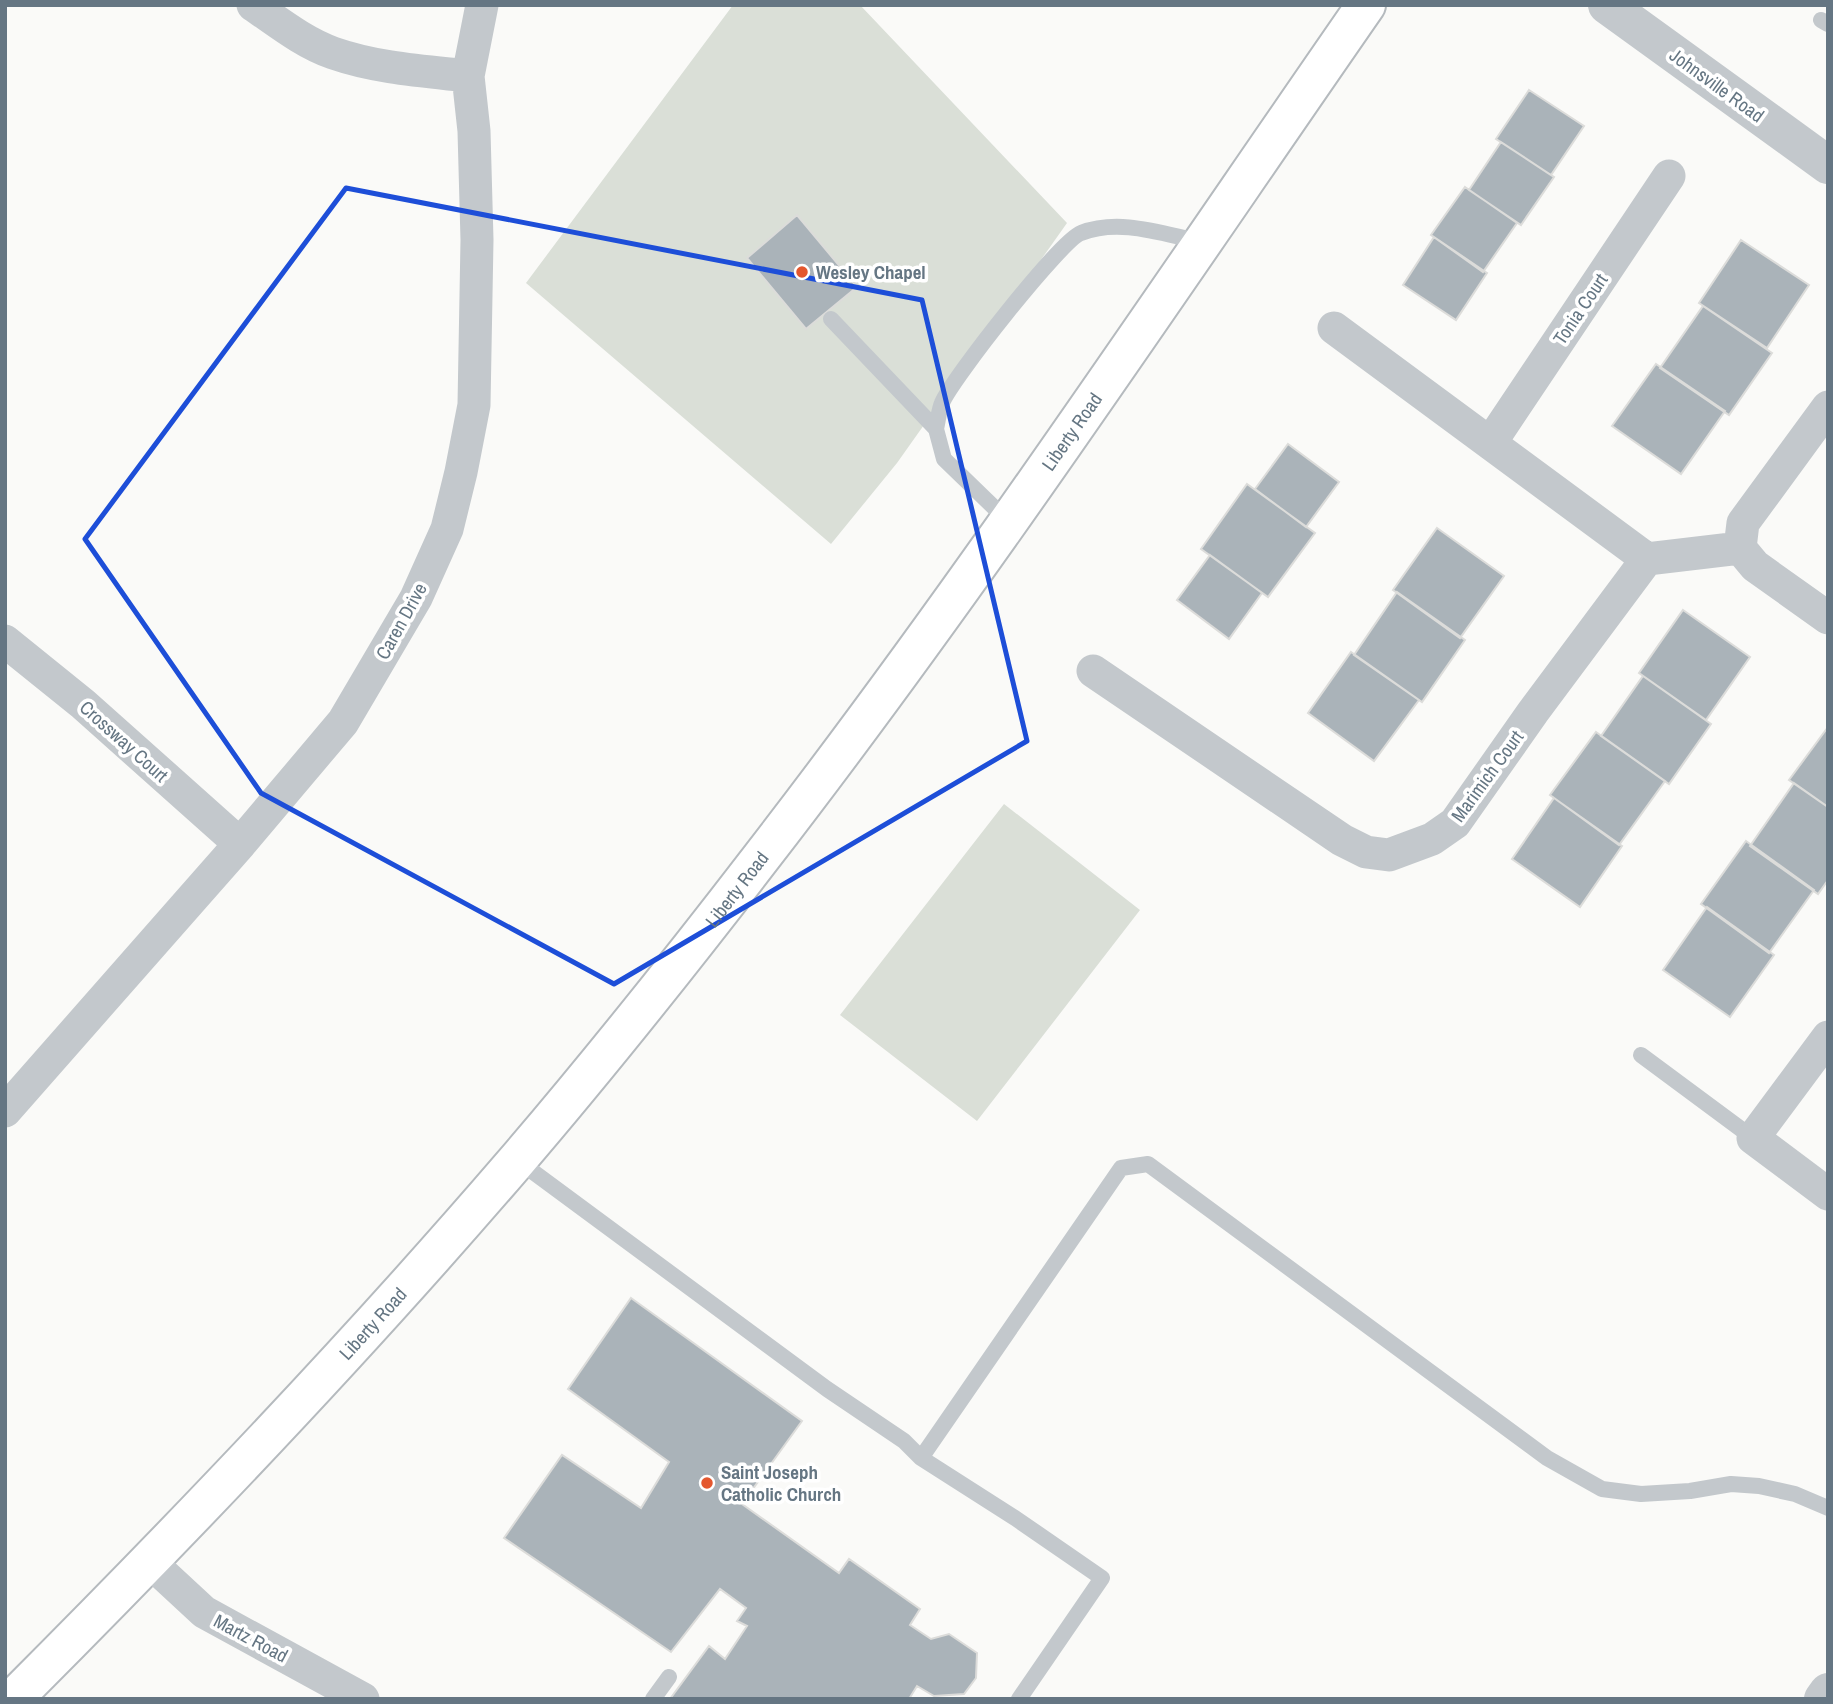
<svg xmlns="http://www.w3.org/2000/svg" width="1833" height="1704" font-family="'Archivo Narrow',sans-serif">
<style>
.green{fill:#dadfd7}
.building{fill:#aab3b9;stroke:#dcdcda;stroke-width:2}
.lines{fill:none;stroke-linecap:round;stroke-linejoin:round}
.primary-casing{stroke:#b5babe;stroke-width:42}
.service{stroke:#c3c8cc;stroke-width:16}
.minor{stroke:#c3c8cc;stroke-width:33}
.tertiary{stroke:#c3c8cc;stroke-width:38}
.primary{stroke:#fff;stroke-width:38}
.marked{fill:none;stroke:#1d4ed8;stroke-width:5;stroke-linejoin:round}
.poi-dot{fill:#e4572e;stroke:#fff;stroke-width:2.5}
.labels{text-anchor:middle;stroke-width:7;stroke-linejoin:round;paint-order:stroke}
.street-label{font-size:19px;fill:#657683;stroke:#fff}
.poi-label{font-size:19px;font-weight:bold;fill:#657683;stroke:#fff;text-anchor:start}
</style>
<rect width="100%" height="100%" fill="#fafaf8"/>
<path class="green" d="M733 5H860L1067 223 897 463 831 544 526 283Z
M1004 804 1140 910 977 1121 840 1015Z"/>
<path class="building" d="M1529 90 1584 126 1551 175 1496 139Z
M1501 142 1554 177 1521 225 1469 190Z
M1465 187 1517 223 1483 272 1431 235Z
M797 215 857 287 806 329 747 258Z
M1434 237 1487 273 1456 320 1403 285Z
M1741 240 1809 285 1767 348 1699 303Z
M1703 306 1772 353 1729 415 1660 368Z
M1656 364 1725 411 1681 474 1612 426Z
M1288 444 1339 482 1306 527 1255 489Z
M1247 484 1315 533 1268 597 1201 549Z
M1437 528 1504 576 1460 638 1393 590Z
M1210 555 1262 593 1229 639 1177 600Z
M1397 592 1465 640 1422 702 1354 655Z
M1683 610 1750 657 1706 720 1639 673Z
M1351 652 1419 700 1374 761 1308 713Z
M1643 676 1711 724 1669 784 1601 736Z
M1828 727V807L1789 780Z
M1596 732 1665 781 1619 845 1550 795Z
M1794 783 1828 807V880L1818 894 1750 846Z
M1554 798 1622 846 1580 907 1512 859Z
M1746 841 1814 890 1769 953 1701 904Z
M1707 907 1774 955 1730 1017 1663 970Z
M631 1298 802 1421 742 1504 839 1573 849 1559 920 1609 910 1625 931 1639 949 1634 977 1653 976 1678 964 1694 934 1696 917 1686 909 1699H670L709 1646 725 1659 747 1626 737 1621 746 1608 720 1589 671 1652 504 1538 562 1455 641 1508 669 1462 568 1389Z"/>
<g class="lines">
<defs>
<g id="primary">
<path id="s1" d="M13 1699C186 1526 354 1350 513 1165 598 1066 680 963 760 859 973 584 1167 292 1366 5"/>
</g>
</defs>
<use href="#primary" class="primary-casing"/>
<path class="service" d="M1821 20 1828 24
M831 319 936 429 944 459 1008 521
M936 429C938 420 939 410 942 403 951 380 1061 240 1081 233 1120 218 1162 234 1202 242
M1641 1055 1753 1138
M517 1160 827 1389 904 1441 921 1458 1015 1518 1102 1578 1019 1699
M921 1458 1121 1168 1148 1164 1547 1458 1602 1489 1641 1494 1690 1491 1731 1484 1759 1486 1795 1494 1828 1508
M653 1699 669 1677"/>
<path class="minor" d="M253 5C278 22 304 43 333 53 376 68 422 71 468 76
M1334 328 1647 559 1740 548
M1828 407 1743 523 1740 548 1755 566 1828 618
M1491 442 1669 176
M5 641 83 704 240 844
M1093 671 1342 840 1366 852 1389 855 1432 839 1455 823 1533 712 1647 559
M1828 1037 1753 1138 1828 1194
M5 1111 240 844 343 722 416 598 447 529 461 472 474 405 477 240 474 131 468 76 482 5
M150 1562 204 1612 363 1699"/>
<path class="tertiary" d="M1607 5 1828 165
M1823 1699 1828 1692"/>
<use href="#primary" class="primary"/>
</g>
<path class="marked" d="M346 188 922 300 1027 741 614 984 261 793 85 539Z"/>
<g class="poi-dot">
<circle cx="802" cy="272" r="7"/>
<circle cx="707" cy="1483" r="7"/>
</g>
<g class="labels">
<g class="street-label">
<text transform="translate(1717 85) rotate(36)" y="7">Johnsville Road</text>
<text transform="translate(1580 309) rotate(-56)" y="7">Tonia Court</text>
<text dy="7" stroke="none"><textPath href="#s1" startOffset="1654">Liberty Road</textPath></text>
<text transform="translate(401 621) rotate(-61)" y="7">Caren Drive</text>
<text transform="translate(124 741) rotate(42)" y="7">Crossway Court</text>
<text transform="translate(1487 776) rotate(-54)" y="7">Marimich Court</text>
<text dy="7" stroke="none"><textPath href="#s1" startOffset="1087">Liberty Road</textPath></text>
<text dy="7" stroke="none"><textPath href="#s1" startOffset="520">Liberty Road</textPath></text>
<text transform="translate(251 1638) rotate(28)" y="7">Martz Road</text>
</g>
<g class="poi-label">
<text x="816" y="279">Wesley Chapel</text>
<text x="721" y="1479">Saint Joseph<tspan x="721" dy="22">Catholic Church</tspan></text>
</g>
</g>
<rect width="1833" height="1704" fill="none" stroke="#657683" stroke-width="14"/>
</svg>
